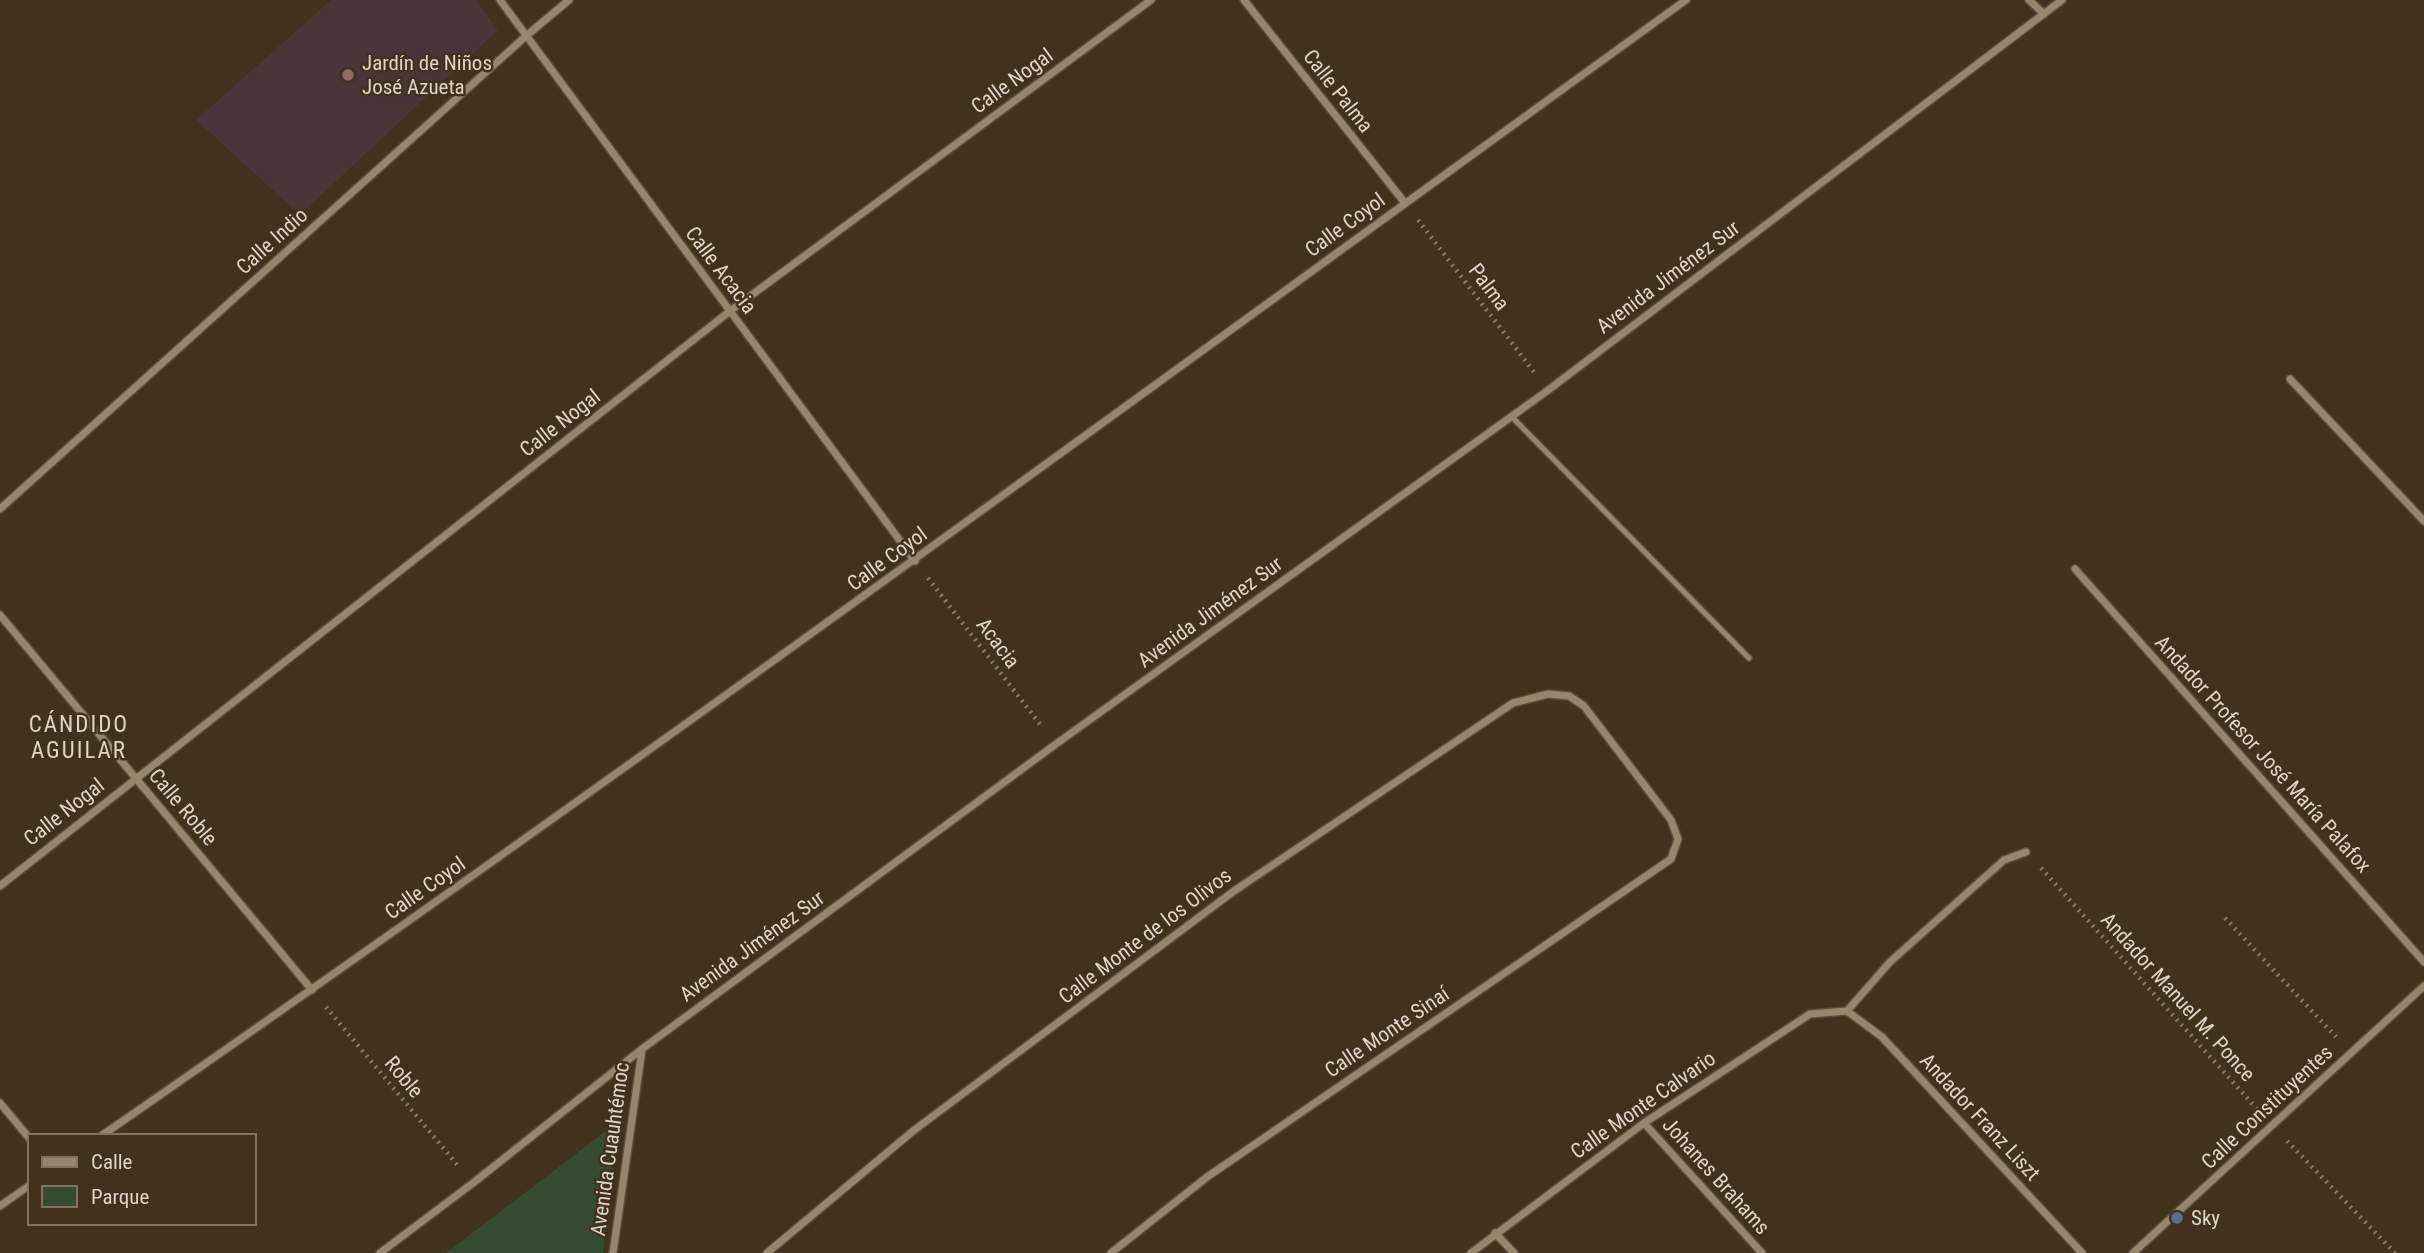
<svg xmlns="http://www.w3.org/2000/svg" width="2424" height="1253" font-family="'Roboto Condensed',sans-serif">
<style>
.education{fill:#4a3639}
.green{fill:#354c33}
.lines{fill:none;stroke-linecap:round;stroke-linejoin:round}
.lane-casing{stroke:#5a4d3c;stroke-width:8}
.street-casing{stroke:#5a4d3c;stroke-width:10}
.path{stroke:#887a6a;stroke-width:4.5;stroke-dasharray:2 5;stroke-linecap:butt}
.lane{stroke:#97856e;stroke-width:5}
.street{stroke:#97856e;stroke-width:7}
.education-dot{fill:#8d6e63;stroke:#41311d;stroke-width:2.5}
.service-dot{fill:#5c6f8a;stroke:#41311d;stroke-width:2.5}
.labels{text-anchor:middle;stroke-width:5;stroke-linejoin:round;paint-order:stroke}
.poi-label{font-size:21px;fill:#ded4c8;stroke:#41311d;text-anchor:start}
.street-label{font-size:21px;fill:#ded4c8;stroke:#41311d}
.neighbourhood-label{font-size:23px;letter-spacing:2px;fill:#ded4c8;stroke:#41311d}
</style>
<rect width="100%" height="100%" fill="#41311d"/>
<path class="education" d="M331 0H476L498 30 300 215 196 120Z"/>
<path class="green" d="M619 1121 603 1253H446Z"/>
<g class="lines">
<defs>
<path id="lane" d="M1511 416 1749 658"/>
<path id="street" d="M500 0 915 561
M1244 0 1405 203
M2029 0 2044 14
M2290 379 2424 521
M0 509 526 36 569 0
M2075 569 2424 962
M0 615 312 990
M0 886 730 311 1151 0
M1847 1011 1882 1037 2082 1253
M1847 1011 1890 962 2004 860 2026 852
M0 1103 30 1139
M1644 1123 1762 1253
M101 1136C636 766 1159 381 1686 0
M0 1206 30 1185
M1495 1233 1514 1253
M380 1253 473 1183 642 1049 1056 744 1547 391 2062 0
M613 1253 642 1050
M767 1253 913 1131 1234 891 1513 703 1548 694 1569 696 1584 706 1671 820 1678 839 1671 859 1207 1177 1111 1253
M1471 1253 1644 1123 1810 1014 1847 1011
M2133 1253 2424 986"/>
</defs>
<use href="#lane" class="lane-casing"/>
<use href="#street" class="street-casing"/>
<path class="path" d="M1418 220 1534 372
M928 578 1042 727
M2041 868 2257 1109
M2225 918 2336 1037
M326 1007 459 1167
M2287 1141 2395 1253"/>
<use href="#lane" class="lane"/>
<use href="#street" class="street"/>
</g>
<circle class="education-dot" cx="348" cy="75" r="7"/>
<circle class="service-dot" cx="2177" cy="1218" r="7"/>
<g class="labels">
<g class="poi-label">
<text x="362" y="70">Jardín de Niños<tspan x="362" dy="24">José Azueta</tspan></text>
<text x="2191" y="1225">Sky</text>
</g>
<g class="street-label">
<text transform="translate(1012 81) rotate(-36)" y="7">Calle Nogal</text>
<text transform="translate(1338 91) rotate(52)" y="7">Calle Palma</text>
<text transform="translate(1345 225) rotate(-36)" y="7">Calle Coyol</text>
<text transform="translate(272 241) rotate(-42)" y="7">Calle Indio</text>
<text transform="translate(721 270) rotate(53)" y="7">Calle Acacia</text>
<text transform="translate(1668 277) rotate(-37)" y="7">Avenida Jiménez Sur</text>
<text transform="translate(1489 287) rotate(53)" y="7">Palma</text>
<text transform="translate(560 423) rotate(-38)" y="7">Calle Nogal</text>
<text transform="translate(887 559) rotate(-36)" y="7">Calle Coyol</text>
<text transform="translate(1210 612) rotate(-36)" y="7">Avenida Jiménez Sur</text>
<text transform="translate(998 643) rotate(53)" y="7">Acacia</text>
<text transform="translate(2263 754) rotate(48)" y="7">Andador Profesor José María Palafox</text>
<text transform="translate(183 807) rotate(50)" y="7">Calle Roble</text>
<text transform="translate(64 812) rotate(-38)" y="7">Calle Nogal</text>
<text transform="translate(425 888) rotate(-35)" y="7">Calle Coyol</text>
<text transform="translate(1145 936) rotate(-37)" y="7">Calle Monte de los Olivos</text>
<text transform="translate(752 946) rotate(-36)" y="7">Avenida Jiménez Sur</text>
<text transform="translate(2178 997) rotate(48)" y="7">Andador Manuel M. Ponce</text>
<text transform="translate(1387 1032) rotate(-34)" y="7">Calle Monte Sinaí</text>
<text transform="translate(404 1077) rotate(50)" y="7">Roble</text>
<text transform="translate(1643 1105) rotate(-35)" y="7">Calle Monte Calvario</text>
<text transform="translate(2267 1107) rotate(-43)" y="7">Calle Constituyentes</text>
<text transform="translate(1980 1117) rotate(47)" y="7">Andador Franz Liszt</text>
<text transform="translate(610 1149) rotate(-82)" y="7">Avenida Cuauhtémoc</text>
<text transform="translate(1716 1176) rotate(48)" y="7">Johanes Brahams</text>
</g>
<g class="neighbourhood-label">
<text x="79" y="732">CÁNDIDO<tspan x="79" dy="26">AGUILAR</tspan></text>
</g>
</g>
<rect x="28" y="1134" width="228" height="91" fill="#41311d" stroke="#807261" stroke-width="2"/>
<rect x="42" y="1157" width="35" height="10" fill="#97856e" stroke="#807261" stroke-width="2"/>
<text x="91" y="1169" font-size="21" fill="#ded4c8">Calle</text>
<rect x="42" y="1186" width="35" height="21" fill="#354c33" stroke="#807261" stroke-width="2"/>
<text x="91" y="1204" font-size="21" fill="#ded4c8">Parque</text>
</svg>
